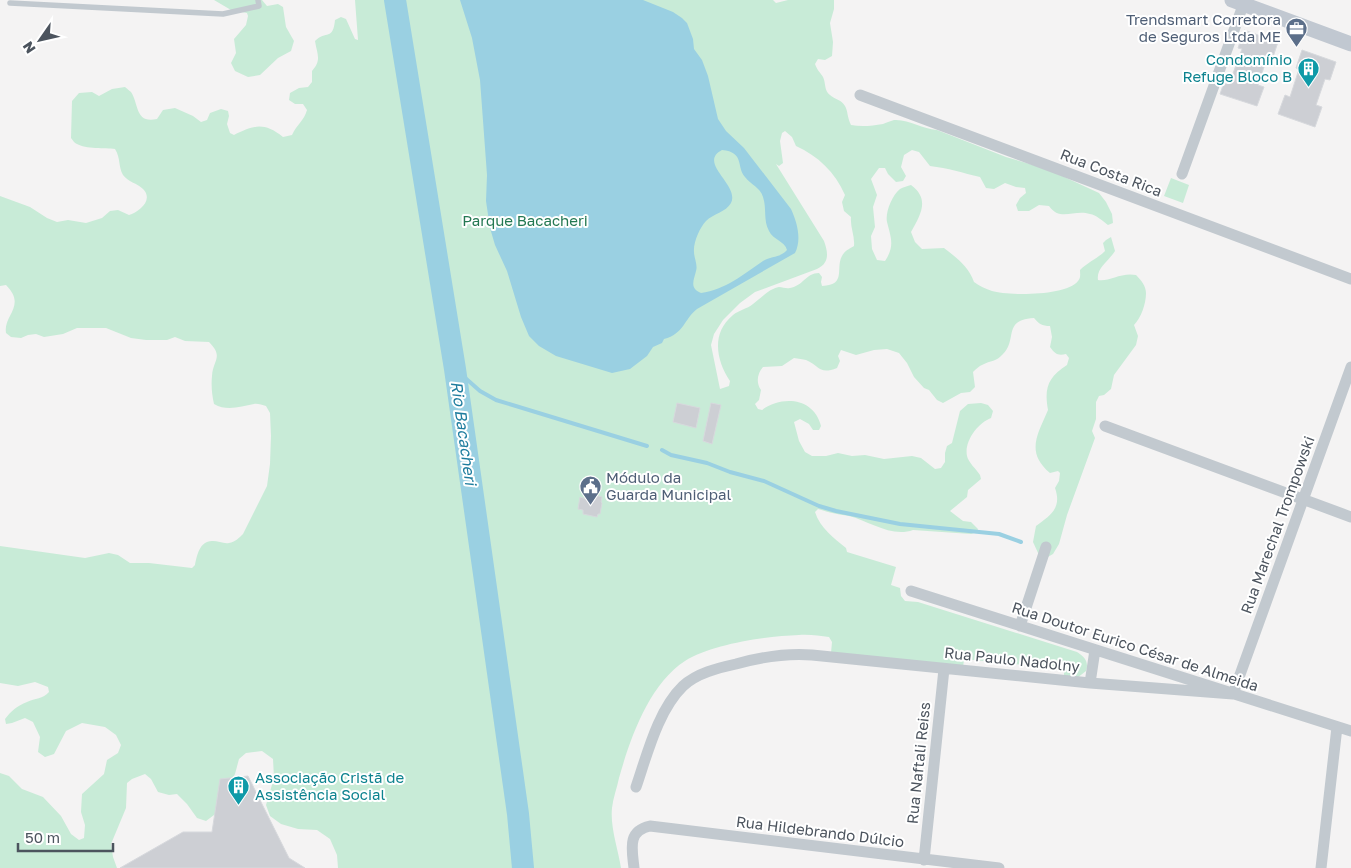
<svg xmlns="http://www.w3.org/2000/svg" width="1351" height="868" font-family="'Golos Text',sans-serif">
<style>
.green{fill:#c8ebd7;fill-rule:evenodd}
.water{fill:#9ad0e2;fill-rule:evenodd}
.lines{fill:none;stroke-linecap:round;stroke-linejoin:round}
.stream{stroke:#9ad0e2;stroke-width:4}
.river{stroke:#9ad0e2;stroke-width:22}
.building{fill:#cdcfd4;stroke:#d7d9dd}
.service{stroke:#c2c9cf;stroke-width:5.5}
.minor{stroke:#c2c9cf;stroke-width:11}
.secondary{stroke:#c1c8d1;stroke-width:15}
.labels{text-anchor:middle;stroke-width:4;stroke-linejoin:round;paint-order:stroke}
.service-label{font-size:15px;fill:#4e5e75;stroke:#fff;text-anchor:end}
.culture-label{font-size:15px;fill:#0d838f;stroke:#fff;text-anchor:end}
.street-label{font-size:15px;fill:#4c545e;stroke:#fff}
.park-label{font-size:15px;fill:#247852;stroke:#fff}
.water-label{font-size:16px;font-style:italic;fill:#1f7d9e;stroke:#fff}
</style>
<rect width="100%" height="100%" fill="#f4f3f3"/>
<path class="green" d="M214 0H262L267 6 278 4 283 7 286 27 294 41 291 51 278 58 260 75 248 77 235 71 231 63 236 53 234 39 246 25 248 16 247 13 231 10Z
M355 0H773L776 3 788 0H834V9L830 23 833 42 832 56 825 60 818 59 815 64C817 70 820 72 823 77 826 83 824 91 830 95 835 100 841 99 845 106 848 111 847 117 851 125 861 127 872 126 883 124 886 123 890 121 894 120 909 119 922 129 937 130L1006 157 1047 169 1099 193 1106 202 1112 214 1113 223 1108 225C1103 221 1096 215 1090 214 1074 209 1060 222 1049 206L1039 205 1029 211H1018L1016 205 1020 198 1026 193 1025 188 1016 187 1005 183 994 189 986 188 980 177C963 173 948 168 930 166L919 152 912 150 904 155 901 167 906 176 903 181 896 182 888 174 885 168H879L871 179 877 195 873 207 875 227 871 236 872 249 877 260 885 261C895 246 891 238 887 222 885 213 892 195 900 189 903 187 908 186 911 185 930 199 921 214 911 232L915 242 922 249 944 248C957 258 969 267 974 282 979 286 986 289 992 291 1008 296 1067 296 1078 281 1081 278 1080 274 1080 270 1088 262 1097 259 1105 251L1103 243 1106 240 1111 237 1115 251C1109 261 1096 268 1098 280 1109 282 1121 272 1136 275 1141 280 1146 286 1146 293 1146 304 1141 318 1134 325L1138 336 1136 345 1114 375 1111 389 1104 395 1099 396 1096 402V419L1092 431 1095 438 1067 515 1059 544 1053 554 1046 558 1039 555 1033 542 1036 526C1051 515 1062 508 1055 488L1059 481 1060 473 1058 471 1050 473C1025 452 1038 434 1048 410 1044 388 1048 377 1067 365L1069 358 1066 354C1058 356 1055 354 1050 347L1052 337 1050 326C1042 326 1039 324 1034 318 1002 320 1018 339 1003 354 996 362 991 360 982 365 979 366 975 370 973 372L975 387 970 392 961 393 943 403 937 400 929 390 924 388 914 377 907 363 899 353 887 349 874 350 856 355 841 350 838 356 840 361 837 368C819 375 820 366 806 360 803 359 798 359 794 358L782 366 763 367C757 374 756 383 761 390L759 400 755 404 758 409 762 410C783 395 814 398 821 426L819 430H813L809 424 800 419 794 422 799 441 805 452 812 456H826L838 453 852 456 865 455 884 459 912 456 921 458 935 469 941 468 945 462V453L947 446 952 443 960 411 968 404 981 403 988 405 993 411 991 418C978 423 964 441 967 456 968 462 977 470 980 475L981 479 968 490 967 497 950 511 963 521 971 522 978 529 977 532 971 534 913 530C892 538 869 521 849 516 837 514 830 513 818 509L815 512C820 528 834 538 846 548L847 552 896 567 891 585 900 588 901 596 905 601 918 602 1077 652C1085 657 1089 662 1086 671L1077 678H1064V669L964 659 963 668 831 653 832 642 829 637C820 636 809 634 799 635 767 636 712 644 685 661 649 684 630 739 619 778 617 788 613 798 612 808 610 827 618 849 621 868H338L337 855 330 839 317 830 298 829 281 824 270 816 266 805 274 778 273 759 262 751 246 753 239 759 235 774 225 792 218 812 206 821 197 818 187 804 177 794 169 795 158 792 151 779 145 774 132 779 127 783 126 808 111 844 113 857 117 868H0V773L9 776 22 789 43 797 61 816 71 834 79 840 84 838 85 825 81 812 82 794 104 774 107 760 118 753 121 745 116 735 105 727 82 723 66 731 54 754 45 757 38 752 40 737 33 722 25 718 12 723 6 724 5 719C11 711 17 706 27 702 35 698 43 699 49 692L48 687 35 682 18 686 0 683V546L85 558 109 553 118 555 130 563H149L192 568 195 565C197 555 200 540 213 541 218 541 224 544 229 543 235 542 239 538 243 534L267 486 270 464 271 436 270 413 266 406C262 405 257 403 254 404 241 406 228 412 214 404 212 395 211 386 212 376 213 360 224 357 209 342L185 341 175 337 167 340H146L131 338 106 328H77L63 334 44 337 36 334 28 335 21 338 11 337 6 333C3 315 27 306 6 285L0 286V196L30 207 47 218 57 222 68 220 86 223 102 218 110 211 118 210 129 215C139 212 154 200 143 189 137 183 128 182 123 175 118 166 121 159 115 149 106 148 85 149 77 144 74 143 73 140 71 138L72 101 79 93 92 92 99 96 112 89 125 87C125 87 131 92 131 92 139 104 135 124 157 119L163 110 175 108 193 116 201 122 207 120 210 113 221 109 228 111 229 116 227 124 230 133 234 135C254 125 264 122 283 137L292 135C297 124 304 121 307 110L303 104H295L289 100 290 93 299 88 308 87 312 82V71C322 60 317 54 315 41 326 30 333 41 335 20L341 17 346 19 355 39 358 40ZM785 131 792 137 796 146C818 156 835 172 845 195L842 202 844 211 851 217C850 227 855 236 854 246 851 248 846 250 844 253 833 266 849 285 822 286L821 282 822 277 819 273C806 273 803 286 790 288 786 289 783 287 779 287 770 288 760 299 753 304 747 309 739 310 733 315 711 333 716 360 730 381L729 386 720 389 711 345 714 334 723 320 740 303 755 292 817 269C830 263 828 252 824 241L776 164 779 166 783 163 780 141 782 133Z
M1171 178 1189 185 1183 203 1164 196Z"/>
<path class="water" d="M460 0H643L673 12 682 18 687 23 693 39 694 49 702 60 708 76 718 119 726 131 744 148 791 209C797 222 802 239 795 253L697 309C684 319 684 334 664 339L662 343 653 347 647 356 630 369 612 373 556 356 539 346 529 336 521 317 507 271 495 245 490 228 486 201 487 175 480 80 472 38ZM722 150C745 152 736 167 745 177 751 185 760 187 763 197 767 209 763 220 769 231 773 240 785 241 787 250 780 258 771 256 763 261 744 274 725 290 701 293 689 288 694 280 696 271 698 265 694 258 694 252 693 243 700 227 706 221 713 214 726 212 731 203 740 185 697 163 722 150Z"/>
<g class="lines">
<path class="stream" d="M455 369 480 391 496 400 647 446
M662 450 671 455 707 463 730 472 764 481 819 506 836 511 900 524 999 534 1021 542"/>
<path class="river" d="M395 0 455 369 518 814 523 868"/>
</g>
<path class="building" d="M1244 30 1278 42 1272 60 1267 58 1258 85 1264 87 1257 106 1220 94 1227 74 1232 76 1242 49 1238 48Z
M1302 50 1336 62 1330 80 1325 79 1316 105 1322 107 1315 127 1278 114 1285 95 1290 97 1299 69 1296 68Z
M677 403 700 408 696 428 673 422Z
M711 403 721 405 712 444 703 441Z
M587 493 602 497 601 502 602 503 600 514H598L597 517 583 514V510L578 509 580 497 586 499Z
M248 776 289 858 305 868H120L183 832H212L220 779Z"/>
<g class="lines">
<path class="service" d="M10 3 223 14 259 6 258 0"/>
<path class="minor" d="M860 95 1351 279
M1182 174 1245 0
M1105 426 1351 517
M911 591 1351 731
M1020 626 1046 547
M1090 683 1095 650
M636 787C647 755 658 710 683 686 697 673 718 668 736 664 761 657 785 653 812 655L1090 683 1233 694 1351 367
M924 860 944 669
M634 868C632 849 627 831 650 826L999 868
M1321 868 1337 727"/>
<path class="secondary" d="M1232 0 1351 44"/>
</g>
<defs>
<symbol id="office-pin" viewBox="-11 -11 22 30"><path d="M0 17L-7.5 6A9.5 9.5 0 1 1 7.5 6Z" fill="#5c6f8a" stroke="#fff"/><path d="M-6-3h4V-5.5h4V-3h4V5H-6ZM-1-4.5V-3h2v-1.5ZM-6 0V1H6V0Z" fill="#fff"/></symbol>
<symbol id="building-pin" viewBox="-11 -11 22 30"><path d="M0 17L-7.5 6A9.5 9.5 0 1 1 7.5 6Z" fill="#0f9aa8" stroke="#fff"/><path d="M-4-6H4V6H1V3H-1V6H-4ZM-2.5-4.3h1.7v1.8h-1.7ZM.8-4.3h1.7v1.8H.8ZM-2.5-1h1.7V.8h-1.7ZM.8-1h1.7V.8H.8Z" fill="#fff"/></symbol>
<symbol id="civic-pin" viewBox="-11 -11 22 30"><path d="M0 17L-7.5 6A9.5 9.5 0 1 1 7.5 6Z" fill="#5c6f8a" stroke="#fff"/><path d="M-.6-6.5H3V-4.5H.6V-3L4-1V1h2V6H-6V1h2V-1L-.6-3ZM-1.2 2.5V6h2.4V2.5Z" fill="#fff"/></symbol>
</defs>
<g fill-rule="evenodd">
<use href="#office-pin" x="1284" y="16" width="25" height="34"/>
<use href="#building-pin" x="1296" y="56" width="25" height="34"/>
<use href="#civic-pin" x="578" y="474" width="25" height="34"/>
<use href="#building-pin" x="226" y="774" width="25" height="34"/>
</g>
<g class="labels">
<g class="service-label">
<text x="1281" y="25">Trendsmart Corretora<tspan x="1281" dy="17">de Seguros Ltda ME</tspan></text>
<text x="606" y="483" text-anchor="start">Módulo da<tspan x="606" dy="17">Guarda Municipal</tspan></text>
</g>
<g class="culture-label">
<text x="1292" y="65">Condomínio<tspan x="1292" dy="17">Refuge Bloco B</tspan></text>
<text x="255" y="783" text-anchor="start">Associação Cristã de<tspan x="255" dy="17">Assistência Social</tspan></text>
</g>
<g class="street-label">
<text transform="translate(1111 173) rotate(21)" y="5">Rua Costa Rica</text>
<text transform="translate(1278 525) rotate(-70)" y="5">Rua Marechal Trompowski</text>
<text transform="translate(1135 647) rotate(18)" y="5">Rua Doutor Eurico César de Almeida</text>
<text transform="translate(1012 660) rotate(6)" y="5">Rua Paulo Nadolny</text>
<text transform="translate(919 763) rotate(-84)" y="5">Rua Naftali Reiss</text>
<text transform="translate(820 832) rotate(7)" y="5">Rua Hildebrando Dúlcio</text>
</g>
<g class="park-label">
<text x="525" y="226">Parque Bacacheri</text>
</g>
<g class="water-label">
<text transform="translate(464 433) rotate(82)" y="6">Rio Bacacheri</text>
</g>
</g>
<g transform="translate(40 40) rotate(236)" stroke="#ffffff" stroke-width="4" paint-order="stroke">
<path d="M0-4L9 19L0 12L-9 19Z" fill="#4c545e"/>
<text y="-8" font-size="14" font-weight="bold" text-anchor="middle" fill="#4c545e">N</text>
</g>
<path d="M18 843v8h95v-8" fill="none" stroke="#4c545e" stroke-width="2.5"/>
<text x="25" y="843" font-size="15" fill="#4c545e" stroke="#ffffff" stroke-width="4" paint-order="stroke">50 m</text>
</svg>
